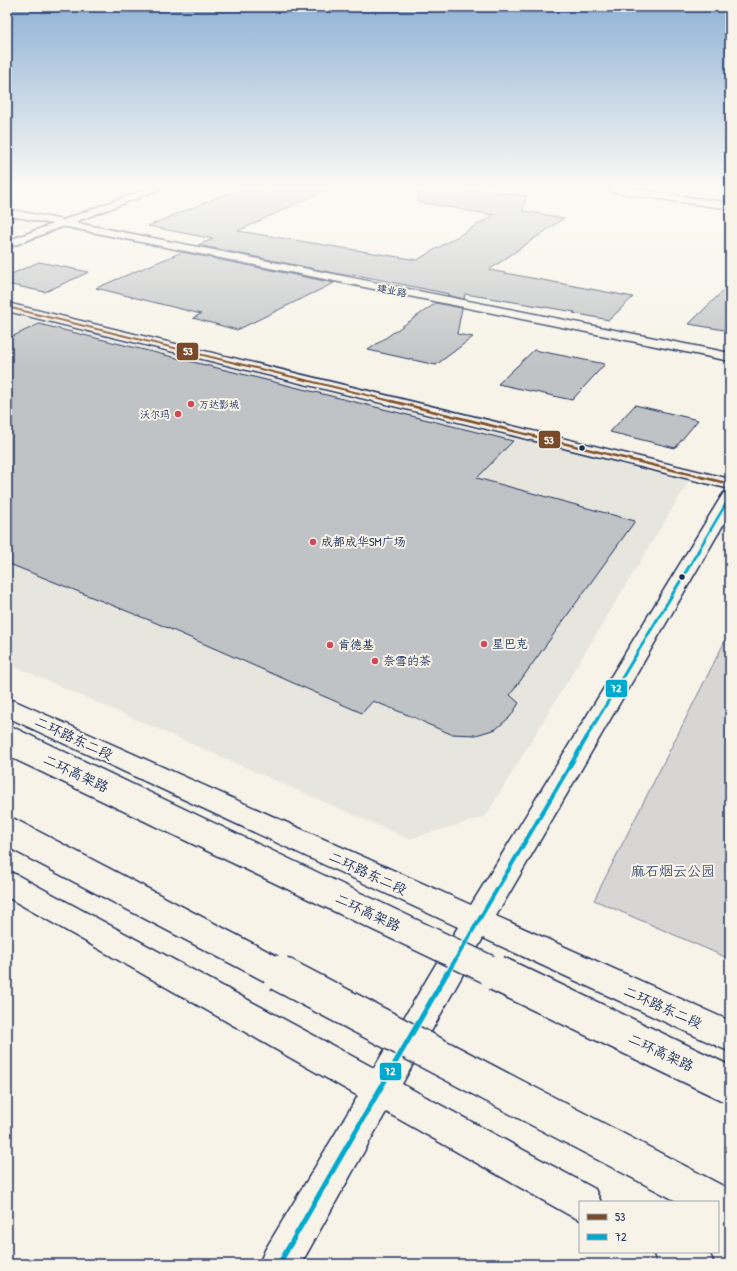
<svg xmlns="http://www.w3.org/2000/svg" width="737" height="1271" font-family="'Patrick Hand','LXGW WenKai TC',sans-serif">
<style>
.built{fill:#e6e5de}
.green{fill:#d7d6d4;stroke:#798299}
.building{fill:#c0c3c5;stroke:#1b2f5e}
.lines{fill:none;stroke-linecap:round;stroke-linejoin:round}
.street-casing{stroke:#1b2f5e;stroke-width:3}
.secondary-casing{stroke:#1b2f5e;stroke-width:3}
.street{fill:#f7f3e8;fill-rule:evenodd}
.secondary{fill:#f7f3e8;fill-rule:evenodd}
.highway-bridge-far1-casing{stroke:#1b2f5e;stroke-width:31;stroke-linecap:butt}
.highway-bridge-casing{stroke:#1b2f5e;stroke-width:38;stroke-linecap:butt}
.highway-bridge-far1{stroke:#f7f3e8;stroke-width:28}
.highway-bridge{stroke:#f7f3e8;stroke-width:35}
.bus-1-far1-casing{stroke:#f7f3e8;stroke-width:4}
.bus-1-casing{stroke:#f7f3e8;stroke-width:5}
.bus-2-far3-casing{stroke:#f7f3e8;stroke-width:5}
.bus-2-far2-casing{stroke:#f7f3e8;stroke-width:6}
.bus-2-far1-casing{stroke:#f7f3e8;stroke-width:7}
.bus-2-casing{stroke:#f7f3e8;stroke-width:8}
.bus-1-far1{stroke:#7a4b2a;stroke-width:2}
.bus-1{stroke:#7a4b2a;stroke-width:2.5}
.bus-2-far3{stroke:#00a9ce;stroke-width:2.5}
.bus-2-far2{stroke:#00a9ce;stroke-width:3}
.bus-2-far1{stroke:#00a9ce;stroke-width:4}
.bus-2{stroke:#00a9ce;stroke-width:5}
.poi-dot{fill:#d1495b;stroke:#f7f3e8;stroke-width:1.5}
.bus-dot{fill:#1b2f5e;stroke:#f7f3e8;stroke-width:1.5}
.labels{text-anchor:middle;stroke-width:4;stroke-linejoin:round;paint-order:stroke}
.far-street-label{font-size:10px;fill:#1b2f5e;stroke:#f7f3e8}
.far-poi-label{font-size:10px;fill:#1b2f5e;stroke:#f7f3e8;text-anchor:start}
.poi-label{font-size:12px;fill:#1b2f5e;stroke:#f7f3e8;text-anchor:start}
.near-street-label{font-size:14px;fill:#1b2f5e;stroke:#f7f3e8}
.near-park-label{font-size:14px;fill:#415076;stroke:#f7f3e8}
.line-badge{stroke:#f7f3e8;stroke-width:1.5}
.badge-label{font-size:11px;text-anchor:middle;font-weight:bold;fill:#fff}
</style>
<rect width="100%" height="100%" fill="#f7f3e8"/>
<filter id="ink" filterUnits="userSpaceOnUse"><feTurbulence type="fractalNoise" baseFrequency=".025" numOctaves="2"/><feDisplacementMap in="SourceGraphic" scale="8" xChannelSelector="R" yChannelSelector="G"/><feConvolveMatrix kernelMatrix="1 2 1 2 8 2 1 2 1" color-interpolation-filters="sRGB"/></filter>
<g filter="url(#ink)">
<path class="built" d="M7 220 30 224 7 233Z
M7 314 689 481 485 817 409 839 7 663Z"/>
<path class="green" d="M730 631V959L594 900Z"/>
<path class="building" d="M238 189H328L238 231 417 260 494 215 418 202 419 189H479L526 196 523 211 564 218 489 270 633 297 609 320 573 313 575 312 465 294 464 299 447 295 449 294 352 274 349 276 198 245 213 239 148 226Z
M182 252 334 283 237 330 193 318 201 314 96 288Z
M39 262 89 272 45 292 7 284V276Z
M730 284V331L689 324Z
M436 303 462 308 457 334 473 337 436 365 368 350Z
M39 324 513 441 477 478 635 521 510 695 519 703 510 717 496 729 476 735 451 734 427 724 418 719 373 701 362 713 154 622 7 563V339Z
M534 350 605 364 572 400 498 384Z
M635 405 698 420 675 448 610 432Z"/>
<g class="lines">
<defs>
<path id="street" d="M146 189H161L7 248V241Z
M607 189H635L730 203V209L612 192Z
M7 303 730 479V489L7 311Z"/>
<path id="secondary" d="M7 209 730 353V361L7 215Z
M730 492V513L496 916 730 1021V1052L483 938 402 1084 595 1189 601 1202H580V1220L569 1215 386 1112 301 1264H259L265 1250 358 1096 7 897V871L17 875 374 1068 458 927 7 717V699L15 701 471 905 721 497 724 493Z
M653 1252H709L714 1264H658Z"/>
</defs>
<use href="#street" class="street-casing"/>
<use href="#secondary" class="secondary-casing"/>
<use href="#street" class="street"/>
<use href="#secondary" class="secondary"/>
<defs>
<path id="highway-bridge-far1" d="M7 740 498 974
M7 831 281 974"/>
<path id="highway-bridge" d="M279 973 716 1202
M496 973 730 1085"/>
</defs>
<use href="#highway-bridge-far1" class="highway-bridge-far1-casing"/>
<use href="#highway-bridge" class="highway-bridge-casing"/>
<use href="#highway-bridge-far1" class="highway-bridge-far1"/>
<use href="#highway-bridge" class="highway-bridge"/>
<defs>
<path id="bus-1-far1" d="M7 307 395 402"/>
<path id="bus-1" d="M391 401 730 484"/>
<path id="bus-2-far3" d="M698 551 730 497"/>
<path id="bus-2-far2" d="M586 738 699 550"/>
<path id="bus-2-far1" d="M447 974 587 737"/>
<path id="bus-2" d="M279 1264 447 973"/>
</defs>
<use href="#bus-1-far1" class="bus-1-far1-casing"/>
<use href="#bus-1" class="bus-1-casing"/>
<use href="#bus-2-far3" class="bus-2-far3-casing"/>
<use href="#bus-2-far2" class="bus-2-far2-casing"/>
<use href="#bus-2-far1" class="bus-2-far1-casing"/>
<use href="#bus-2" class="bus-2-casing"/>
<use href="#bus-1-far1" class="bus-1-far1"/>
<use href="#bus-1" class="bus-1"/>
<use href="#bus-2-far3" class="bus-2-far3"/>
<use href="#bus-2-far2" class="bus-2-far2"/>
<use href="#bus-2-far1" class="bus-2-far1"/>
<use href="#bus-2" class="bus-2"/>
</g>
</g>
<linearGradient id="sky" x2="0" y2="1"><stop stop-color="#90b2d5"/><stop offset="0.51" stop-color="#fbfaf5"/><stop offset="1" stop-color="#fbfaf5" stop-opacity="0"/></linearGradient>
<rect width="737" height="367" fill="url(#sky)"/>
<g class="poi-dot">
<circle cx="191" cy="404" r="4"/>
<circle cx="178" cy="414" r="4"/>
<circle cx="313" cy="542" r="4"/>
<circle cx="484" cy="644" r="4"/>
<circle cx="330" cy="645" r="4"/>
<circle cx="375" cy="661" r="4"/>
</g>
<g class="bus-dot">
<circle cx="582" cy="448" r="3.5"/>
<circle cx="682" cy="577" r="3.5"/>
</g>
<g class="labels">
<g class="far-street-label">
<text transform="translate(392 290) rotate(11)" y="4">建业路</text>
</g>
<g class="far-poi-label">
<text x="199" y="408">万达影城</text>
<text x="170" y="418" text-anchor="end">沃尔玛</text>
</g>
<g class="poi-label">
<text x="321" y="546">成都成华SM广场</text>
<text x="492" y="648">星巴克</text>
<text x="338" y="649">肯德基</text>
<text x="383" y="665">奈雪的茶</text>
</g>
<g class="near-street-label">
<text transform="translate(74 738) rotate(25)" y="5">二环路东二段</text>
<text transform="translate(76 773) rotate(25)" y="5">二环高架路</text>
<text transform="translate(368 873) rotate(25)" y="5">二环路东二段</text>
<text transform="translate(368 912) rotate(25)" y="5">二环高架路</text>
<text transform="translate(663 1007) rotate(24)" y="5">二环路东二段</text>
<text transform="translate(661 1052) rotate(25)" y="5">二环高架路</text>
</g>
<g class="near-park-label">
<text x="673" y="876">麻石烟云公园</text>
</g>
</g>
<g class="line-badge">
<rect x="176" y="342" width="23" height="19" rx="4" fill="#7a4b2a"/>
<rect x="538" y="430" width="23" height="19" rx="4" fill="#7a4b2a"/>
<rect x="605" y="679" width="23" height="19" rx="4" fill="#00a9ce"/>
<rect x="379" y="1062" width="23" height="19" rx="4" fill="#00a9ce"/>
</g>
<g class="badge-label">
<text x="188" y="355">53</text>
<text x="549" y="444">53</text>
<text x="616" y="692">72</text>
<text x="390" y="1075">72</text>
</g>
<rect width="737" height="1271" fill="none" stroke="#f7f3e8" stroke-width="24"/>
<rect x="12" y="12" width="713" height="1247" fill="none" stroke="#1b2f5e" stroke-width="1.5" filter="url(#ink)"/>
<rect x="579" y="1201" width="140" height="52" fill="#f7f3e8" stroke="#9fa5b1"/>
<rect x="587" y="1214" width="20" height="6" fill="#7a4b2a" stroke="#9fa5b1"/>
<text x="615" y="1221" font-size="12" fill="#1b2f5e">53</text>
<rect x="587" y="1234" width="20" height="6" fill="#00a9ce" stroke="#9fa5b1"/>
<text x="615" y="1241" font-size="12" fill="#1b2f5e">72</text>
</svg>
